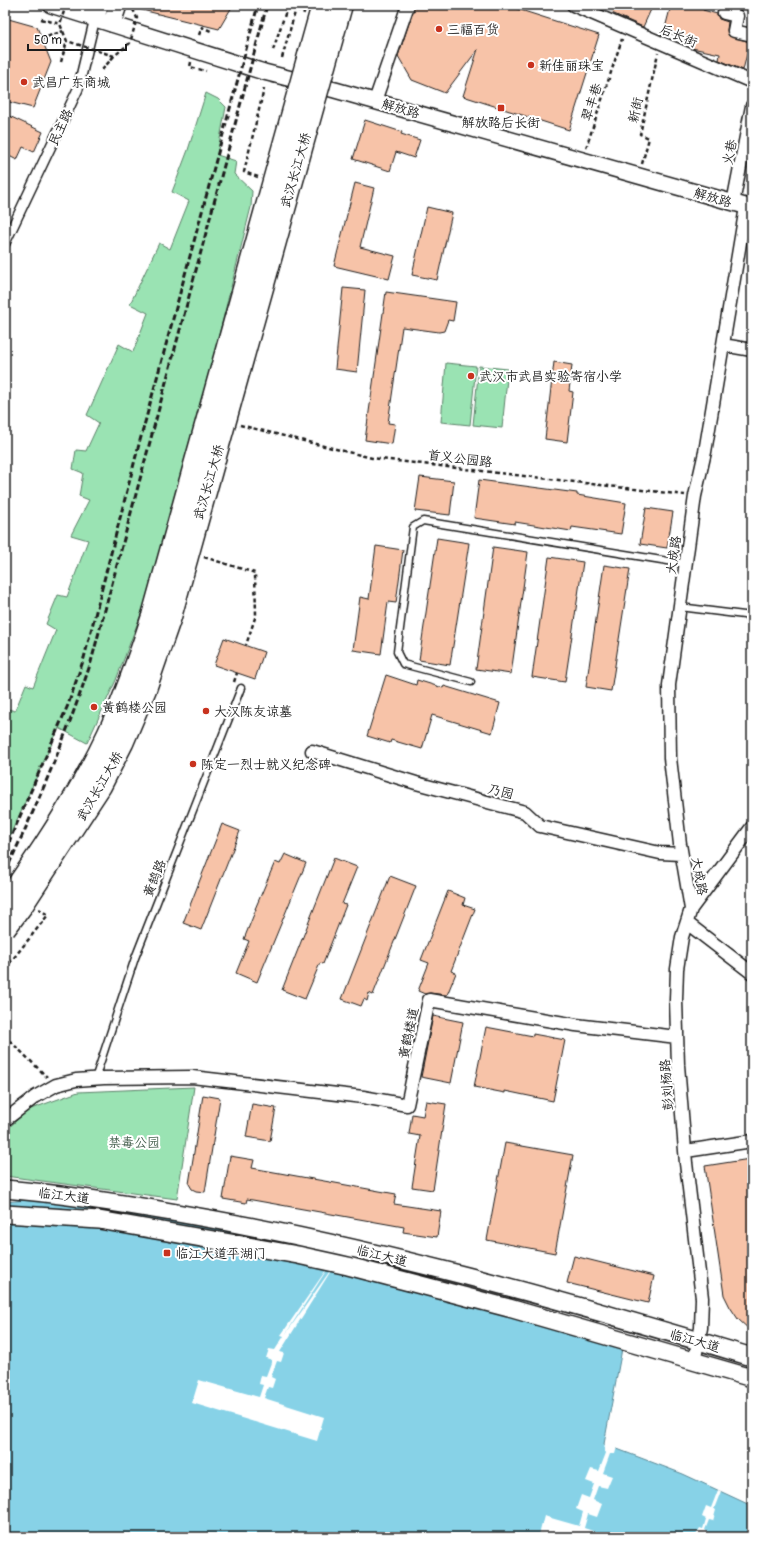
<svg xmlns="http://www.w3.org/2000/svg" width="757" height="1542" font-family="Pangolin,'LXGW WenKai TC',sans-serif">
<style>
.green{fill:#9ae3b3;stroke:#5b8068}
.water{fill:#87d2e7;stroke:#5c8996}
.pier{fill:#fff}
.building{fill:#f7c3a8;stroke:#1c1c1c}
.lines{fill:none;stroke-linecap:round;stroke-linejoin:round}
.minor-tunnel{stroke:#ddd;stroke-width:12;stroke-dasharray:12 6;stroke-linecap:butt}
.service-casing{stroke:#1c1c1c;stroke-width:9}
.pedestrian-casing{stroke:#1c1c1c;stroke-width:12}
.minor-casing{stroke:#1c1c1c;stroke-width:15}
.tertiary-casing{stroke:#1c1c1c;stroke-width:18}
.secondary-casing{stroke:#1c1c1c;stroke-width:20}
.path{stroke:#1c1c1c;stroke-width:2.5;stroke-dasharray:4 3;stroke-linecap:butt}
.service{stroke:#fff;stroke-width:6}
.pedestrian{stroke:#fff;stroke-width:9}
.minor{stroke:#fff;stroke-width:12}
.tertiary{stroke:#fff;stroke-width:15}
.secondary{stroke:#fff;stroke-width:17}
.rail{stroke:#1c1c1c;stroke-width:3;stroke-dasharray:6 3;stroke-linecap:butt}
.trunk-bridge-casing{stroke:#1c1c1c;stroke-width:23;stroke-linecap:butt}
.path-bridge{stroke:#1c1c1c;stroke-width:2.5;stroke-dasharray:4 3;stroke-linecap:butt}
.trunk-bridge{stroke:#fff;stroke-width:20}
.poi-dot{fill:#c8321e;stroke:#fff;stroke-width:1.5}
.labels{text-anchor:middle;stroke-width:4;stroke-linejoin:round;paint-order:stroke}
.poi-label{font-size:13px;fill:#1c1c1c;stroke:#fff;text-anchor:start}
.street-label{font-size:13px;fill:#1c1c1c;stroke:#fff}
.park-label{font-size:13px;fill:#486251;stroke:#fff}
</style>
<rect width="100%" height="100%" fill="#fff"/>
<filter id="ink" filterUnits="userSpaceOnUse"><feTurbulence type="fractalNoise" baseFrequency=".025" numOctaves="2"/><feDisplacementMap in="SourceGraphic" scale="8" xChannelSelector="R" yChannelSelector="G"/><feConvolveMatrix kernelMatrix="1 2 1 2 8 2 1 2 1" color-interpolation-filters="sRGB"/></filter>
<g filter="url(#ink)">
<path class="green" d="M206 93 218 99 226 107 217 155 236 161 234 174 252 191 251 207 217 343 144 606 116 680 87 743 59 728 5 846V708L15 711 26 684 33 687 56 630 46 624 58 595 67 597 88 540 71 535 89 500 79 496 83 473 73 469 76 450 86 451 99 423 87 415 119 344 133 352 148 313 130 304 159 243 170 249 189 201 172 192 188 150Z
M446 363 476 366 470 425 441 422Z
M479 366 508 369 502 428 473 425Z
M194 1087 177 1199 5 1176V1131L28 1110 78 1092Z"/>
<path class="water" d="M47 1198 262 1236 332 1256 622 1349 604 1444 683 1474 752 1506V1537H5V1202Z"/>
<path class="pier" d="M335 1257 285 1335 339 1258 280 1352 284 1353 281 1362 277 1361 271 1377 275 1379 272 1388 268 1387 264 1398 324 1417 317 1441 192 1403 199 1380 259 1397 263 1385 259 1384 261 1375 266 1376 272 1360 266 1358 269 1349 275 1350 284 1336 281 1335Z
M605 1443 617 1447 615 1454H610L603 1473 612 1476 607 1488 598 1486 593 1500 602 1504 597 1517 588 1514 584 1528 611 1537H547L539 1535 544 1516 579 1526 583 1512 576 1509 581 1495 589 1498 594 1484 586 1481 591 1469 599 1471 606 1453 604 1452Z
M718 1490 721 1491 714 1509 716 1510 713 1521 709 1520 705 1530 709 1533 706 1537H699L696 1535 700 1528 703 1529 706 1519 702 1517 706 1506 711 1508Z"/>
<path class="building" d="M139 5H233L219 29 138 9Z
M415 5H505L599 35 569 130 463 96 478 49 445 93 412 80 398 56Z
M594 5H653L643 27Z
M671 5H704L703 10 717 14 719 19 728 22 727 30 729 36 750 42 743 70 719 60 720 54 692 48 694 39 664 32Z
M5 18 37 27 51 62 33 108 5 101Z
M5 114 43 132 34 152 23 147 17 160 5 154Z
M365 120 402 132 401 134 420 140 414 158 396 152 390 171 353 159Z
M355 183 374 188 360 247 395 256 389 279 334 266Z
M427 207 452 213 437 280 412 275Z
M343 288 365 290 357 372 335 369Z
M386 292 456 302 453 321 448 320 444 331 439 332 402 327 388 423 395 424 392 444 365 440Z
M554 362 572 365 569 391 573 392 567 442 545 439Z
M420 477 454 481 450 515 415 511Z
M479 480 577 493V495L626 503 621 534 572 527 571 531 515 522V524L474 518Z
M646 508 673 512 667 548 640 544Z
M437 538 469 543 450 665 419 660Z
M376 546 403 550 396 603 388 602 381 654 353 650 360 597 369 599Z
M493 547 528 552 511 674 476 669Z
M549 557 583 562 565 682 532 677Z
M604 565 630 569 611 691 586 687Z
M224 638 264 652 255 679 214 665Z
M386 675 416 685 417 680 443 688 444 686 500 703 492 733 432 715 422 749 391 740 390 743 367 736Z
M222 824 240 831 201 930 183 923Z
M285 854 306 863 257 982 236 973 249 941 244 939 256 909H255L275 862 280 864Z
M334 858 357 867 342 904 346 905 323 964 320 963 305 999 282 990Z
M390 876 416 886 373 995 369 993 367 1001 364 999 361 1006 342 999Z
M448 891 465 898 463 905 475 909 451 971 456 973 447 995 430 993 425 994 418 991 429 963 421 960Z
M433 1016 463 1022 451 1083 421 1077Z
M486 1027 533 1036V1034L565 1040 553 1101 505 1091V1093L474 1087Z
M203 1095 220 1098 205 1192 196 1191 192 1189 189 1184Z
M426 1101 446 1104 433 1190 412 1187 420 1136 409 1134 412 1114 423 1116Z
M252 1104 276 1108 270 1141 246 1137Z
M505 1143 573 1155 555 1253 487 1240Z
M230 1156 254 1160 252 1168 396 1194 394 1204 441 1211 437 1237 403 1232 404 1227 247 1199 246 1203 223 1199Z
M750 1159 752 1173V1332L738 1319 730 1307 724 1295 705 1166Z
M574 1256 654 1276 648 1303 567 1283Z"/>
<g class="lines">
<path class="minor-tunnel" d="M604 18 609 5"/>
<defs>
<path id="service" d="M680 607 752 616
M471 682 403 664 397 652 413 527 423 521 686 564
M95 1079 135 958 241 688"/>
<path id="pedestrian" d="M5 243 78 89 95 18"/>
<path id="minor" d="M573 5 752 82
M726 5 724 13 737 16 734 31 752 35
M375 101 408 5
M733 203 752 106
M723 345 752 350
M312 751 416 783 525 812 540 826 660 853 681 854
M691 909 680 844 670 758 669 685 695 496 705 452 746 207
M687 923 752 973
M5 1120 35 1097 56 1085 76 1080 104 1078 192 1077 363 1097 407 1105 429 1000 576 1025 677 1037
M686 1151 752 1141
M694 1362 701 1328 702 1298 686 1163 678 1065 676 1000 677 969 682 937 691 909 752 827"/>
<path id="tertiary" d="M51 5 264 72 335 90 752 208"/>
<path id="secondary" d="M95 18 100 5
M112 23 118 5
M5 1189C63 1194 120 1203 177 1213 372 1246 563 1300 752 1357
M5 1214 99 1220 298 1255 348 1266 509 1308 752 1378"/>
</defs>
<use href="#service" class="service-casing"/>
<use href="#pedestrian" class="pedestrian-casing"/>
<use href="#minor" class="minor-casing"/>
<use href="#tertiary" class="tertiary-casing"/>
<use href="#secondary" class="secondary-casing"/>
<path class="path" d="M296 10 305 13
M41 19 60 24
M199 35 202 27 213 32
M41 39 63 31
M273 50 288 5
M282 58 297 5
M61 62 67 41
M191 62 190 67 206 71
M102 70 114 56
M586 148 622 39
M642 164 649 138 640 134 658 53
M258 177 244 172 264 89
M240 425 372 458 685 495
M204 557 255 573 256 615 246 645
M234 682 237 673
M5 969 48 915 39 909
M5 1036 47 1077"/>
<use href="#service" class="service"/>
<use href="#pedestrian" class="pedestrian"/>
<use href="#minor" class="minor"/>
<use href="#tertiary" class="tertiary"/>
<use href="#secondary" class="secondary"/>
<path class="rail" d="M5 851 68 705 84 658 138 448 258 5
M5 872C38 804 67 734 91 662L267 5"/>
<defs>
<path id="trunk-bridge" d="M5 902C43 849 80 793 108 733 125 695 139 656 152 616L322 5
M5 929 23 905 101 786 123 743 146 689 171 617 342 5"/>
</defs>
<use href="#trunk-bridge" class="trunk-bridge-casing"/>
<path class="path-bridge" d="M66 5 60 24 67 41 114 56 130 43 137 18 131 5"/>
<use href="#trunk-bridge" class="trunk-bridge"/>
</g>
</g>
<g class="poi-dot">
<circle cx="439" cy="29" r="4"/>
<circle cx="531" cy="65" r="4"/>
<circle cx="24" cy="82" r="4"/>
<rect x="497" y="104" width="8" height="8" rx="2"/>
<circle cx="471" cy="376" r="4"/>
<circle cx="94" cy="707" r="4"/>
<circle cx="206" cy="711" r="4"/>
<circle cx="193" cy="764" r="4"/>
<rect x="163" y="1249" width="8" height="8" rx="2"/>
</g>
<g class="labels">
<g class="poi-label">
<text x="447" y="34">三福百货</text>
<text x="539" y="70">新佳丽珠宝</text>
<text x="32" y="87">武昌广东商城</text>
<text x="501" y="127" text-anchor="middle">解放路后长街</text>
<text x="479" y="381">武汉市武昌实验寄宿小学</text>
<text x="102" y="712">黄鹤楼公园</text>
<text x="214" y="716">大汉陈友谅墓</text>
<text x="201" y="769">陈定一烈士就义纪念碑</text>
<text x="175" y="1258">临江大道平湖门</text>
</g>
<g class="street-label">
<text transform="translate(679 35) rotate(23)" y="5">后长街</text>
<text transform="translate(591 102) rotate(-72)" y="5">翠丰巷</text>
<text transform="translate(401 108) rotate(16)" y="5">解放路</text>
<text transform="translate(635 110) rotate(-77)" y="5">新街</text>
<text transform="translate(60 127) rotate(-65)" y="5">民主路</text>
<text transform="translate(729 152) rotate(-79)" y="5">火巷</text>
<text transform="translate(295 170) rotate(-74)" y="5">武汉长江大桥</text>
<text transform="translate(713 197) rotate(16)" y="5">解放路</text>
<text transform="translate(460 458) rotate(7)" y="5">首义公园路</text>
<text transform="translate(208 482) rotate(-74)" y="5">武汉长江大桥</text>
<text transform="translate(673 555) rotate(-82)" y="5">大成路</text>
<text transform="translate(99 786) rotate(-60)" y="5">武汉长江大桥</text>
<text transform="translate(501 791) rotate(15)" y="5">乃园</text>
<text transform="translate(700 876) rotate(80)" y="5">大成路</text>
<text transform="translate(154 878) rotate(-68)" y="5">黄鹄路</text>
<text transform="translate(408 1033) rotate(-78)" y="5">黄鹤楼道</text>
<text transform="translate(666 1085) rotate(-94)" y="5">彭刘杨路</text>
<text transform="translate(64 1195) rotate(7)" y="5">临江大道</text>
<text transform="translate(382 1255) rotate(14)" y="5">临江大道</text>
<text transform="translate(695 1340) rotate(16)" y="5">临江大道</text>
</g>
<g class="park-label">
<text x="134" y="1147">禁毒公园</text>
</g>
</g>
<rect width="757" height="1542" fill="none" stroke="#fff" stroke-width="20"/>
<rect x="10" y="10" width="737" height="1522" fill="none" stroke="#1c1c1c" stroke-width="1.5" filter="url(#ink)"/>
<path d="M28 44v6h98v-6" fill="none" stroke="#1c1c1c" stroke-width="2"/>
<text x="34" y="44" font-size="12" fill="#1c1c1c" stroke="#ffffff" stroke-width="3" paint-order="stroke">50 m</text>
</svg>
